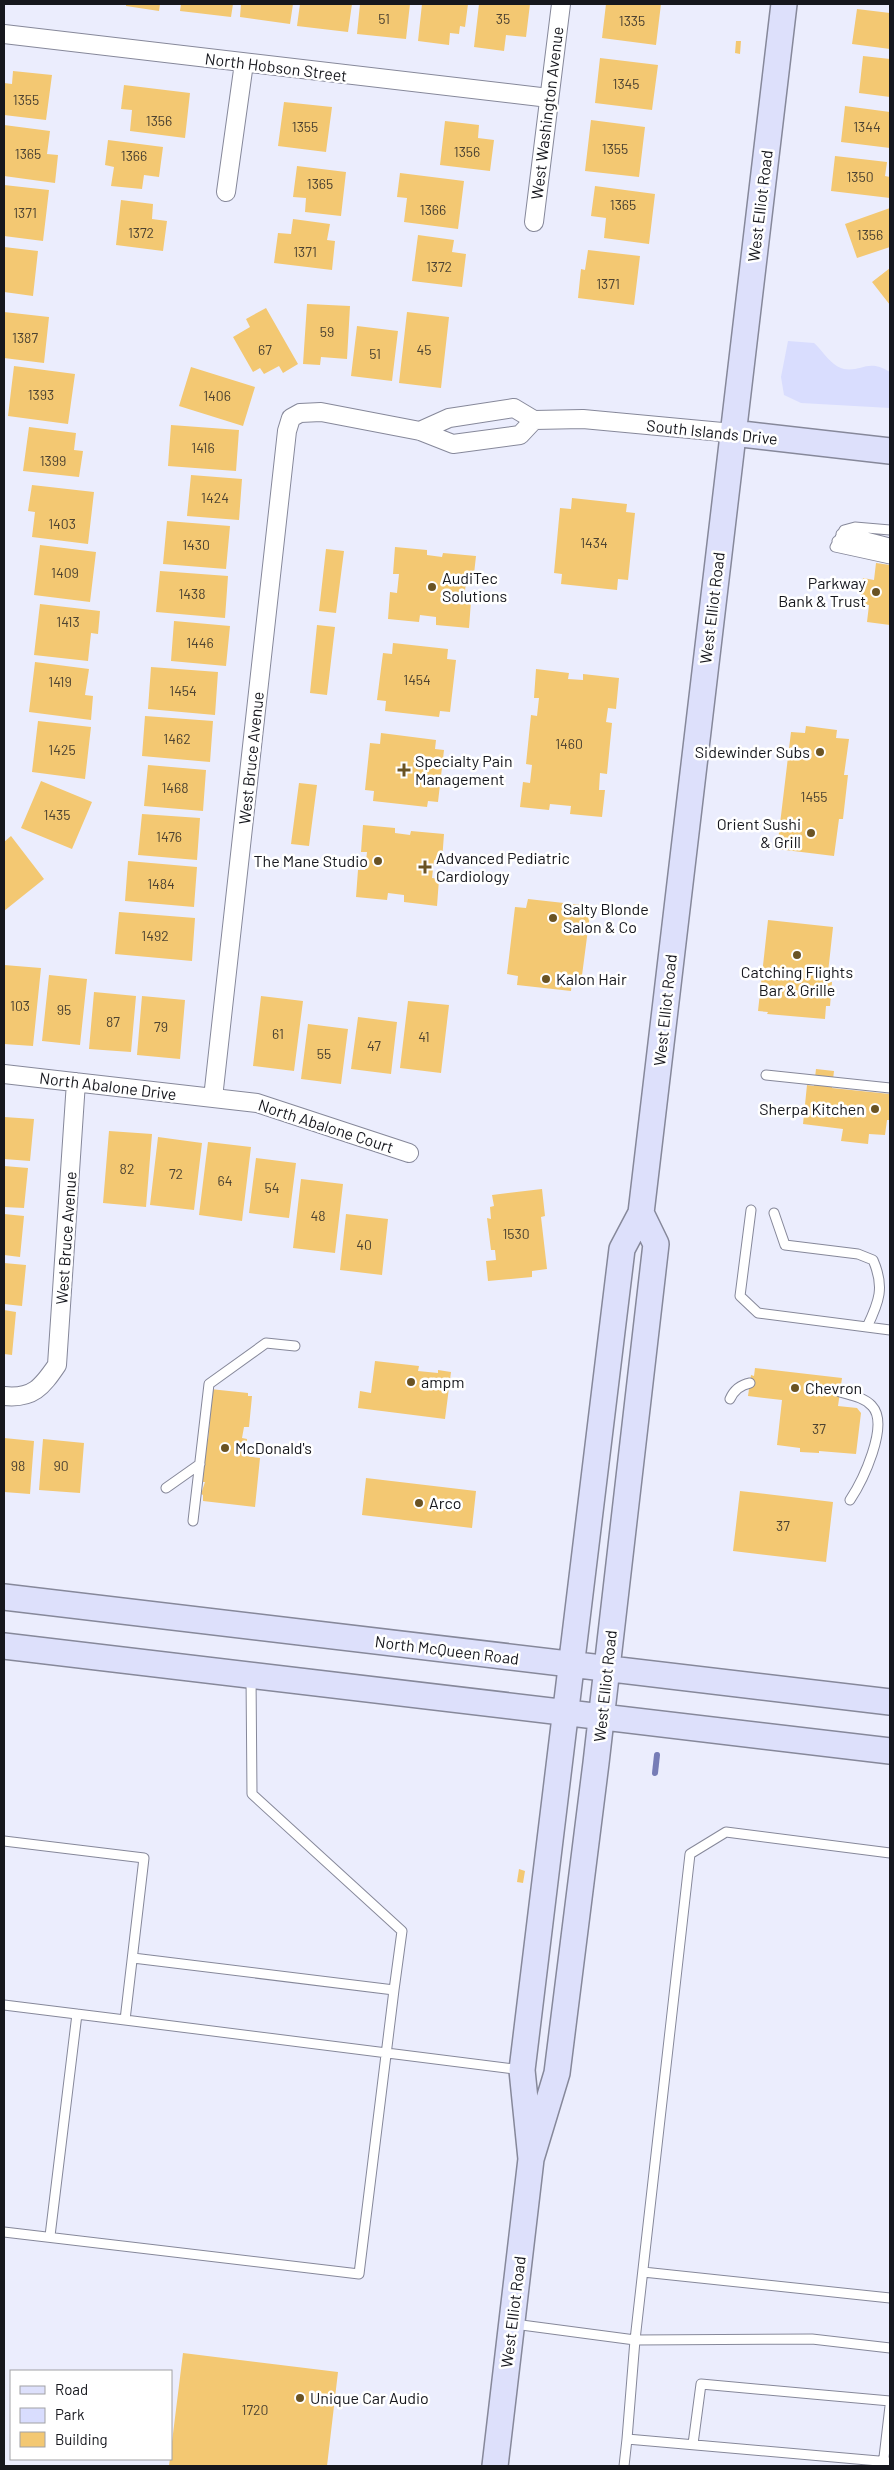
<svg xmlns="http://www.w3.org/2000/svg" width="894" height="2470" font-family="Barlow,sans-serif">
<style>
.green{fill:#d9ddfe}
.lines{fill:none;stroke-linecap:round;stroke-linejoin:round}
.stream{stroke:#767cb6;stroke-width:6}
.building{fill:#f3c872}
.lane-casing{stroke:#86889a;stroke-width:11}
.street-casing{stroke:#86889a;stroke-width:20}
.secondary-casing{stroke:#86889a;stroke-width:28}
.lane{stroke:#fff;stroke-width:9}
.street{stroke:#fff;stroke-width:18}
.secondary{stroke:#dde0fb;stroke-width:25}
.poi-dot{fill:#6a5323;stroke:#fff;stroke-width:2}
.labels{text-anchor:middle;stroke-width:5;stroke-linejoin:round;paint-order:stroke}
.number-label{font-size:14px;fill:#4d4332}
.street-label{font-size:16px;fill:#16171d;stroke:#fff}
.poi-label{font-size:16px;fill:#16171d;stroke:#fff;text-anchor:start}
</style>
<rect width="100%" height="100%" fill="#ebedfd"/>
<path class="green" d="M788 341 814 343C823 351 831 366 844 369 862 372 868 358 890 372V408L801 403 784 395 781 377Z"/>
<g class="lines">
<path class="stream" d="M655 1773 657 1755"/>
</g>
<path class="building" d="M126 4H160L159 11 126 6Z
M181 4H233L231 17 180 11Z
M241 4H293L290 24 240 17Z
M300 4H352L348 32 297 26Z
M360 4H410L406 39 357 34Z
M422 4H468L465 27 460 26 459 34 450 33 449 45 418 41Z
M479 4H530L526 37 506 35 504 51 474 47Z
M606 4H661L656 45 602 38Z
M857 9 890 13V49L852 44Z
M736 41H741L740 54 735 53Z
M863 56 890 59V97L859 93Z
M600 58 658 65 652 110 595 103Z
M13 71 52 75 46 120 4 115V83L12 84Z
M124 85 190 93 185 138 130 131 132 110 121 109Z
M284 102 332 107 326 152 278 146Z
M845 106 890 112V148L841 142Z
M591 120 645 127 639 177 585 171Z
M445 121 479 125 478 138 494 140 490 171 440 165Z
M4 125 50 131 47 154 58 155 55 183 4 176Z
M108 140 163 147 159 177 144 175 142 189 111 186 114 167 105 165Z
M835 156 887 162 885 176 890 177V198L831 191Z
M297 166 346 172 341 216 305 212 306 198 293 197Z
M400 173 464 181 458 229 404 222 407 198 397 197Z
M4 185 49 190 43 241 4 236Z
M595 186 655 194 649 244 604 238 606 218 591 216Z
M121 200 153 204 152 219 167 221 163 251 116 245Z
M890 208V247L857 258 845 224Z
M293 219 330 224 327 240 335 241 332 270 274 263 278 233 291 234Z
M418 235 454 240 452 252 466 254 462 287 412 281Z
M4 247 38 251 33 296 4 292Z
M588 250 640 256 634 305 578 298 581 269 585 270Z
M890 268V305L872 282Z
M307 304 350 306 347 359 321 357 320 365 303 364Z
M266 308 298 364 283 373 279 366 264 374 260 368 253 372 233 337 250 327 246 319Z
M4 312 49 317 44 363 4 358Z
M407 312 449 317 441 388 399 383Z
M357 326 398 331 392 381 351 376Z
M14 366 75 374 68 424 8 416Z
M191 367 255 387 243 426 179 406Z
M171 425 239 430 236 471 168 466Z
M29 427 76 433 74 450 83 451 79 477 23 471Z
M191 475 242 479 239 520 187 516Z
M32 485 94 492 88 544 32 537 35 512 28 511Z
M572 498 627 504 626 512 635 513 628 580 618 579 617 590 561 584 562 574 554 573 560 508 571 509Z
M167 521 230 526 226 569 163 564Z
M40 545 96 552 90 602 34 595Z
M395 547 427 550V555L442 557 443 553 476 556 473 583 466 582 464 600 471 601 469 628 436 625V617L420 615 419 622 388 619 390 592 397 593 399 574H393Z
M326 549 344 551 336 613 319 611Z
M876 563 890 565V625L867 622 869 605 860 604 863 578 874 580Z
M160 571 228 576 225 618 156 612Z
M40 604 100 611 98 634 91 633 88 661 34 655Z
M174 621 230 626 226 666 171 661Z
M317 625 335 627 327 695 310 693Z
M393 643 448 649 447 659 456 660 450 712 440 711 439 717 385 711 386 701 377 700 383 653 392 654Z
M35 662 89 669 85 695 93 696 91 720 29 712Z
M151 667 218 672 215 715 148 709Z
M536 669 569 673 568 679 583 680V674L619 678 616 709 608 708 606 722 612 723 607 774 600 773 599 790H605L602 817 570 814 571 806 550 804 549 810 520 807 523 782 530 783 532 765 526 764 531 715 537 716 539 698H534Z
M145 716 213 721 210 762 142 756Z
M38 721 91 727 85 779 32 772Z
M806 726 837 730 836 738 849 739 844 775H848L843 819H839L834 856 777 849 791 732 805 733Z
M381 733 436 740 435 749 444 750 438 802 428 801 427 807 373 801 374 791 365 790 370 743 380 744Z
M148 765 206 770 203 811 144 806Z
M41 781 92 802 72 849 21 828Z
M299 783 317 785 309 846 291 844Z
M142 814 200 818 197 860 138 855Z
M363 825 395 828V833L410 835 411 831 444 834 442 861 434 860 432 878 439 879 437 906 404 902V895L388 893 387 900 356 897 358 870H365L367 852H361Z
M11 836 44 879 4 911V842Z
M128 861 197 867 194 907 125 901Z
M528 899 582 905 581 913 590 914 581 983 572 982 571 991 517 985 518 976 507 974 515 907 526 908Z
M119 912 195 918 192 961 115 954Z
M768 920 833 927 827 982H832L830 1006H826L825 1019 767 1014 768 1012 758 1011Z
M4 965 41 968 33 1046 4 1044Z
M49 975 87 979 80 1045 42 1041Z
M94 992 136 996 131 1052 89 1049Z
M142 996 185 1000 180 1059 137 1055Z
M261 996 303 1001 294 1071 253 1066Z
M408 1001 449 1005 441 1073 400 1068Z
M358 1017 397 1022 391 1074 351 1069Z
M308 1024 348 1029 341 1084 301 1079Z
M816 1069 834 1071 832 1088 890 1094V1120H887L885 1135 869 1134 868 1144 841 1141 843 1129 803 1124 807 1085 814 1086Z
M4 1117 34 1119 30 1161 4 1159Z
M109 1131 152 1134 146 1207 103 1203Z
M158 1137 202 1143 194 1210 150 1205Z
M208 1142 251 1147 242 1221 199 1215Z
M256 1158 296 1163 289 1218 249 1213Z
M4 1166 28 1168 24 1208 4 1207Z
M301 1179 343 1184 335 1253 293 1248Z
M542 1189 545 1216 541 1217 547 1269 532 1271V1277L488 1281 486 1261 496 1260 495 1250H491L487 1218 491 1219 490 1207 494 1206 492 1195Z
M4 1214 24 1216 20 1257 4 1255Z
M346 1214 388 1219 382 1275 340 1270Z
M4 1263 26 1265 22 1306 4 1304Z
M4 1310 16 1312 12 1355 4 1354Z
M375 1361 419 1366 418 1371 438 1373V1370L451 1372 445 1419 358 1408 360 1391 371 1393Z
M755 1368 842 1378 838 1406 857 1408 861 1413 856 1454 819 1451V1453L800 1452V1448L777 1445 782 1400 748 1396 751 1375 754 1376Z
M210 1389 248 1393V1396H252L249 1427H244L242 1438 247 1439 246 1456 260 1458 255 1507 203 1501V1495L201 1494 205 1482H199L204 1439 208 1440 210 1417H207Z
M4 1438 34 1441 30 1494 4 1492Z
M43 1439 84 1443 80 1493 39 1490Z
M366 1478 476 1491 472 1528 362 1515Z
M740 1491 833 1502 826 1562 733 1551Z
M519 1869 525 1871 523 1883 517 1882Z
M183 2353 338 2372 327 2466H169Z"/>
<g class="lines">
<defs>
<path id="lane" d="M890 530 855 527 844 530 835 547 890 559
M841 534 863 536 890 543
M837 541 863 544 890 550
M766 1075 890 1088
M751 1210 740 1296 758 1313 890 1330
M774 1213 785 1245 858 1254 873 1260C885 1287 879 1302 867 1327
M840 1392C850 1395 864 1397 872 1406 890 1425 862 1482 850 1500
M730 1399C734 1390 740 1385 750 1383
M166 1488 200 1464
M193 1521 209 1384 266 1343 295 1346
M251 1676 252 1794 402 1931 394 1990
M4 1841 144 1858 125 2020 522 2070
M890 1853 726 1832 690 1854 635 2340 812 2339 890 2348
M4 2005 125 2020
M4 2232 359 2274 394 1990 133 1958
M50 2236 77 2014
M643 2272 890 2298
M514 2324 635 2340 627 2439
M693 2444 701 2384 890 2401
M624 2466 627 2439 890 2462
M883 2466 890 2406"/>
<path id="street" d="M4 34 549 98
M226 192 244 63
M534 222 561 4
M420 431 449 418 514 408 534 420 583 419 733 433
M4 1074 257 1103 409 1153
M213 1098 287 431 291 418 300 413 321 412 420 431 453 444 520 435 534 420
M4 1396C33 1399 42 1387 57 1365L76 1082"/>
<path id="secondary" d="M733 433 890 451
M4 1597 890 1702
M4 1646 890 1751
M531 2159 522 2070 622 1249 641 1213 784 4
M495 2466 531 2159 557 2073 596 1763 656 1244 641 1213"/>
</defs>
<use href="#lane" class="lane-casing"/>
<use href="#street" class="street-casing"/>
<use href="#secondary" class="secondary-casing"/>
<use href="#lane" class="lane"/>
<use href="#street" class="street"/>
<use href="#secondary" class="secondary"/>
</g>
<g class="poi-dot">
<circle cx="432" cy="587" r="5"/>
<circle cx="876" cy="592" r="5"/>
<circle cx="820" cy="752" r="5"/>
<path d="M401.5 762.5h5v5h5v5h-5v5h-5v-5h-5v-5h5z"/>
<circle cx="811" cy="833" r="5"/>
<circle cx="378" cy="861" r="5"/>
<path d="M422.5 859.5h5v5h5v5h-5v5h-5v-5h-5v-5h5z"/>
<circle cx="553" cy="918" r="5"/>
<circle cx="797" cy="955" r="5"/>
<circle cx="546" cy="979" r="5"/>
<circle cx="875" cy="1109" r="5"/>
<circle cx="411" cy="1382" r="5"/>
<circle cx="795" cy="1388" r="5"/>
<circle cx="225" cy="1448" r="5"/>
<circle cx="419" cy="1503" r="5"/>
<circle cx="300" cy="2398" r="5"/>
</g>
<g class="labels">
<g class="number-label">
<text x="384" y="24">51</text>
<text x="503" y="24">35</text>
<text x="632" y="26">1335</text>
<text x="626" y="89">1345</text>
<text x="26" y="105">1355</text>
<text x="159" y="126">1356</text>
<text x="305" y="132">1355</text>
<text x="867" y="132">1344</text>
<text x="615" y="154">1355</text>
<text x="467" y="157">1356</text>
<text x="28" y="159">1365</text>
<text x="134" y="161">1366</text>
<text x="860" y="182">1350</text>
<text x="320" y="189">1365</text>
<text x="623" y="210">1365</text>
<text x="433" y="215">1366</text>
<text x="25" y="218">1371</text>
<text x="141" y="238">1372</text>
<text x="870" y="240">1356</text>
<text x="305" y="257">1371</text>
<text x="439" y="272">1372</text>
<text x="608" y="289">1371</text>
<text x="327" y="337">59</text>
<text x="25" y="343">1387</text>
<text x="265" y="355">67</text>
<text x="424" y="355">45</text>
<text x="375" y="359">51</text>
<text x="41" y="400">1393</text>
<text x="217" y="401">1406</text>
<text x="203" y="453">1416</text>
<text x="53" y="466">1399</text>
<text x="215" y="503">1424</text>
<text x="62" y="529">1403</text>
<text x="594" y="548">1434</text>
<text x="196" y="550">1430</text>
<text x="65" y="578">1409</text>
<text x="192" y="599">1438</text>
<text x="68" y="627">1413</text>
<text x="200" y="648">1446</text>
<text x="417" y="685">1454</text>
<text x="60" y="687">1419</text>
<text x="183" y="696">1454</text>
<text x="177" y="744">1462</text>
<text x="569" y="749">1460</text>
<text x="62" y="755">1425</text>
<text x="175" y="793">1468</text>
<text x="814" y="802">1455</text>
<text x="57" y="820">1435</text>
<text x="169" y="842">1476</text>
<text x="161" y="889">1484</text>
<text x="155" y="941">1492</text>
<text x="20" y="1011">103</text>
<text x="64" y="1015">95</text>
<text x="113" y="1027">87</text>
<text x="161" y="1032">79</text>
<text x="278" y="1039">61</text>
<text x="424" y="1042">41</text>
<text x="374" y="1051">47</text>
<text x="324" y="1059">55</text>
<text x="127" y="1174">82</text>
<text x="176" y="1179">72</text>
<text x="225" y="1186">64</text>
<text x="272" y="1193">54</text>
<text x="318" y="1221">48</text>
<text x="516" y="1239">1530</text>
<text x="364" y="1250">40</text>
<text x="819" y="1434">37</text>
<text x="18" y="1471">98</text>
<text x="61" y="1471">90</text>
<text x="783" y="1531">37</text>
<text x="255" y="2415">1720</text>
</g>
<g class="street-label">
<text transform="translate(276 67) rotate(7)" y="6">North Hobson Street</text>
<text transform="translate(547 113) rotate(-83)" y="6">West Washington Avenue</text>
<text transform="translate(760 206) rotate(-83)" y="6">West Elliot Road</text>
<text transform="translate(712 432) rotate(6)" y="6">South Islands Drive</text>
<text transform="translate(712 608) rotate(-83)" y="6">West Elliot Road</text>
<text transform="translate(251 758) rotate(-84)" y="6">West Bruce Avenue</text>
<text transform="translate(665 1010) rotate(-84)" y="6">West Elliot Road</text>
<text transform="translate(108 1086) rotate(7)" y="6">North Abalone Drive</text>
<text transform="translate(326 1126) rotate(18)" y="6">North Abalone Court</text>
<text transform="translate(66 1238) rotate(-86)" y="6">West Bruce Avenue</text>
<text transform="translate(447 1650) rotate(7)" y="6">North McQueen Road</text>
<text transform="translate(605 1686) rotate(-84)" y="6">West Elliot Road</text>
<text transform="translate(513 2312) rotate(-83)" y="6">West Elliot Road</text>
</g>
<g class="poi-label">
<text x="442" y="584">AudiTec<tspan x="442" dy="18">Solutions</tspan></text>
<text x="866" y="589" text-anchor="end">Parkway<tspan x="866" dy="18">Bank &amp; Trust</tspan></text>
<text x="810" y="758" text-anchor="end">Sidewinder Subs</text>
<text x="415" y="767">Specialty Pain<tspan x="415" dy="18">Management</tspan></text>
<text x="801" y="830" text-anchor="end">Orient Sushi<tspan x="801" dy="18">&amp; Grill</tspan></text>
<text x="436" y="864">Advanced Pediatric<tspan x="436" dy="18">Cardiology</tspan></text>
<text x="368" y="867" text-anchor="end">The Mane Studio</text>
<text x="563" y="915">Salty Blonde<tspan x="563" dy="18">Salon &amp; Co</tspan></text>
<text x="797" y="978" text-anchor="middle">Catching Flights<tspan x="797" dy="18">Bar &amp; Grille</tspan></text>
<text x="556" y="985">Kalon Hair</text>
<text x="865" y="1115" text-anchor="end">Sherpa Kitchen</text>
<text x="421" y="1388">ampm</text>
<text x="805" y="1394">Chevron</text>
<text x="235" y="1454">McDonald's</text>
<text x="429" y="1509">Arco</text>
<text x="310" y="2404">Unique Car Audio</text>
</g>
</g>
<rect width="894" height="2470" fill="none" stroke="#16171d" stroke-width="10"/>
<rect x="10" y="2370" width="162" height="90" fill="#ffffff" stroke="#a2a2a5"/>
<rect x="20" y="2386" width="25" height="8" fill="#dde0fb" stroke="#a2a2a5"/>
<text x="55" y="2395" font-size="15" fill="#16171d">Road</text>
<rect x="20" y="2408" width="25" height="15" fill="#d9ddfe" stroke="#a2a2a5"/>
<text x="55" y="2420" font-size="15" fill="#16171d">Park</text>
<rect x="20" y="2432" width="25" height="15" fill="#f3c872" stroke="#a2a2a5"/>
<text x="55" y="2445" font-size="15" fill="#16171d">Building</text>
</svg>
